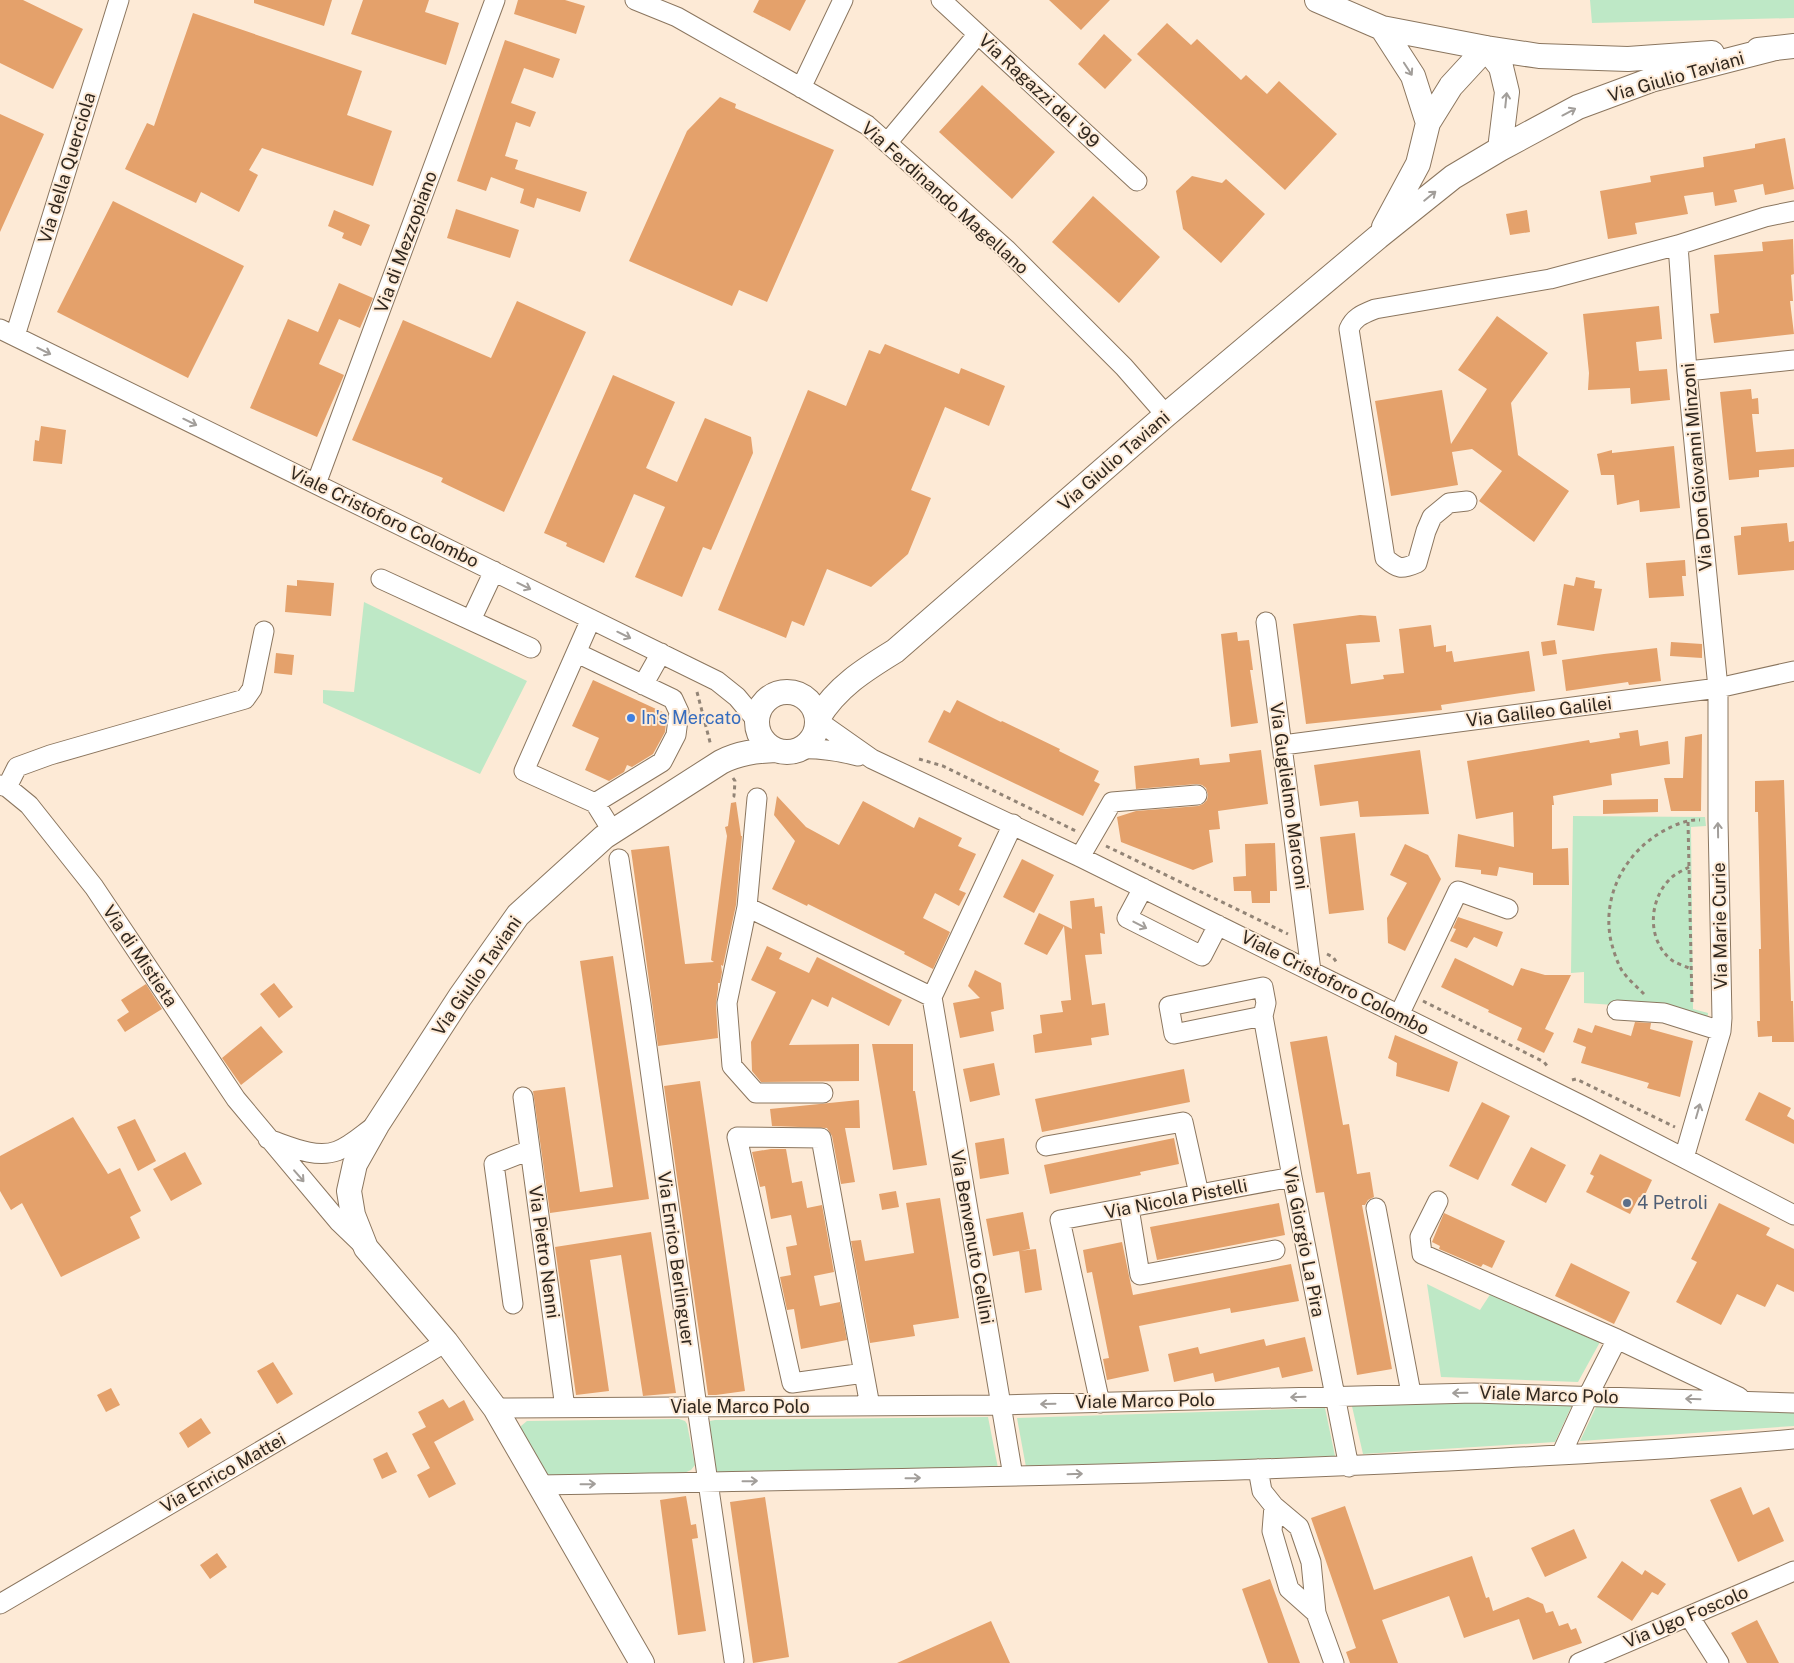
<svg xmlns="http://www.w3.org/2000/svg" width="1794" height="1663" font-family="'Public Sans',sans-serif">
<style>
.green{fill:#bee8c6}
.building{fill:#e4a16b}
.lines{fill:none;stroke-linecap:round;stroke-linejoin:round}
.minor-casing{stroke:#8b765f;stroke-width:21}
.major-casing{stroke:#8b765f;stroke-width:26}
.path{stroke:#928476;stroke-width:3;stroke-dasharray:4 4;stroke-linecap:butt}
.minor{stroke:#fff;stroke-width:19}
.major{stroke:#fff;stroke-width:24}
.oneway{stroke:#a29e9a}
.shop-dot{fill:#3f7fe0;stroke:#fdead6;stroke-width:2}
.service-dot{fill:#5c6f8a;stroke:#fdead6;stroke-width:2}
.labels{text-anchor:middle;stroke-width:4;stroke-linejoin:round;paint-order:stroke}
.street-label{font-size:18px;fill:#30271e;stroke:#fdead6}
.shop-label{font-size:18px;fill:#366cbe;stroke:#fdead6;text-anchor:start}
.service-label{font-size:18px;fill:#4e5e75;stroke:#fdead6;text-anchor:start}
</style>
<rect width="100%" height="100%" fill="#fdead6"/>
<path class="green" d="M1590 0H1794V18L1592 23Z
M364 602 527 681 480 774 323 703V690L354 692Z
M1573 816 1705 817 1706 826 1691 827 1693 1009 1708 1013 1707 1021 1660 1008 1584 1003V972L1571 973Z
M1427 1284 1480 1310 1491 1293 1600 1342 1578 1382 1441 1377Z
M1438 1399 1573 1403 1555 1442 1363 1454 1351 1402Z
M1598 1403 1794 1410V1426L1580 1441Z
M1325 1408 1335 1456 1026 1467 1017 1418Z
M988 1417 998 1468 720 1473 714 1469 709 1425 710 1421 715 1420Z
M679 1419 685 1421 687 1424 695 1465 691 1470 684 1473 552 1476 546 1473 519 1431 521 1426 527 1421Z"/>
<path class="building" d="M0 0H23L83 29 53 89 0 63Z
M254 0H332L324 26 254 3Z
M363 0H429L425 12 459 23 446 65 351 34Z
M518 0H565L585 6 576 34 514 14Z
M759 0H806L790 31 753 12Z
M1049 0H1110L1081 30Z
M193 13 362 71 347 115 392 131 373 186 262 148 249 170 258 175 239 212 201 192 196 203 125 169 147 123 154 126Z
M1167 23 1191 45 1197 39 1241 80 1246 75 1267 94 1279 81 1337 134 1285 190 1137 54Z
M1104 34 1132 60 1105 89 1078 64Z
M505 40 560 59 553 78 524 68 511 103 536 112 530 127 516 122 505 156 518 160 515 169 587 192 580 212 537 198 534 208 520 203 524 189 491 177 486 191 457 181Z
M982 85 1055 152 1012 199 939 132Z
M720 97 736 104 735 108 834 150 767 302 739 290 732 306 629 261 687 131Z
M0 114 44 134 0 232Z
M1785 138 1794 189 1765 195 1763 184 1734 190 1737 202 1715 206 1713 192 1684 196 1688 214 1635 223 1637 234 1608 239 1600 191 1651 182 1650 176 1704 167 1703 157 1755 148V144Z
M1192 176 1222 183 1226 179 1265 214 1221 263 1183 229 1176 191Z
M1093 196 1160 257 1119 303 1052 242Z
M113 201 244 266 188 378 57 312Z
M456 209 519 230 510 258 447 238Z
M334 210 370 225 361 246 342 238 344 233 328 226Z
M1527 210 1530 232 1510 235 1506 214Z
M1793 239 1794 274 1791 275 1793 301H1790L1794 334 1714 343 1710 314 1719 313 1714 255 1763 251 1762 242Z
M339 283 373 298 360 328 339 319 319 364 344 375 317 437 250 408 288 319 318 332Z
M517 301 586 332 504 512 441 482 443 478 352 440 403 320 491 358Z
M1659 306 1662 339 1636 342 1639 371 1667 369 1670 400 1631 404 1630 388 1588 390 1589 373 1583 314Z
M1497 316 1548 353 1511 403 1518 455 1569 491 1534 542 1479 501 1502 471 1472 449 1452 452 1458 485 1391 496 1375 401 1442 390 1451 444 1487 389 1458 370Z
M885 344 959 374 961 368 1005 386 989 426 945 407 911 490 931 498 908 554 871 587 827 569 804 626 792 621 786 638 718 610 808 390 846 406 869 350 880 354Z
M613 375 675 402 646 468 677 482 705 418 751 437 753 453 711 550 703 547 682 597 635 577 665 507 634 494 604 563 566 546 567 543 544 533Z
M1751 389 1752 399 1758 398 1759 414H1752L1756 452 1794 449V467L1759 470V477L1729 480 1720 392Z
M41 426 66 430 62 464 33 461 35 440 39 441Z
M1674 446 1680 508 1640 512 1639 500 1617 505 1614 475H1601L1597 454 1612 450V453Z
M1787 523 1789 542 1794 541V570L1738 575 1734 536 1741 535V527Z
M1685 560 1686 576H1682L1684 596 1649 598 1646 563Z
M1576 577 1595 581 1594 588 1602 589 1594 631 1557 625 1564 584 1574 586Z
M297 580 334 583 331 616 285 612 287 585 297 586Z
M1360 615 1376 616 1380 642 1346 644 1351 684 1384 679 1383 675 1404 673 1399 629 1431 625 1434 647 1446 645V652L1452 651 1454 662 1529 651 1535 691 1441 705 1442 710 1306 724 1293 624Z
M1237 632 1238 641 1249 640 1253 670H1250L1258 723 1231 727 1221 634Z
M1555 640 1557 654 1543 656 1541 642Z
M1671 642 1702 644V658L1670 656Z
M1657 648 1661 681 1629 685 1628 682 1566 691 1562 660 1604 654Z
M276 653 294 655 292 675 274 673Z
M593 680 667 714 665 732 653 754 632 767 627 765 624 772 609 781 585 770 599 738 572 726Z
M957 700 1001 722 1002 721 1060 749 1059 751 1099 771 1094 781 1100 784 1083 816 928 742 944 710 950 713Z
M1638 730 1640 746 1668 741 1670 764 1611 774 1612 785 1553 796 1554 805H1552V849L1568 848 1569 885H1533V873L1499 867 1497 876 1481 874V870L1455 867 1458 834 1514 847 1513 812 1476 819 1467 761 1589 740 1590 743 1620 738 1619 733Z
M1702 734 1701 811H1671L1664 778H1683L1685 737Z
M1261 750 1268 804 1218 811 1220 829 1209 830 1213 862 1193 870 1121 842 1117 817 1136 811 1198 806 1203 804 1207 800 1208 795 1206 788 1202 785 1197 784 1136 789 1134 766 1199 758 1200 765 1230 762 1229 754Z
M1420 750 1429 814 1360 817 1358 801 1320 806 1314 765Z
M1784 780 1791 1001H1793L1794 1042H1772V1036L1758 1037 1757 1021H1760L1759 949H1761L1758 812H1755V781Z
M777 796 806 827 839 845 863 801 914 828 919 817 962 838 958 846 976 854 959 890 966 893 959 906 935 893 923 918 950 932 933 969 904 954 905 952 808 904 807 906 772 889 795 841 774 815Z
M1658 799V812L1603 814V800Z
M736 802 741 836H742L736 905 723 966 721 965 722 972 720 983H718V989L716 1004 718 1038 658 1046 631 850 669 846 685 964 714 962 711 960 727 836 725 827 728 826 731 803Z
M1355 833 1364 910 1329 914 1320 837Z
M1275 843 1277 891H1270V903H1252L1251 891H1234L1233 877 1246 876 1245 844Z
M1405 844 1428 855 1441 879 1405 951 1388 943 1387 918 1407 883 1390 875Z
M1022 859 1054 875 1034 913 1003 897Z
M1094 898 1095 907 1102 906 1105 934 1100 933 1102 954 1085 955 1092 1005 1105 1003 1109 1035 1091 1038 1092 1045 1035 1053 1033 1035 1042 1033 1040 1015 1063 1012 1061 1001 1071 1000 1064 926 1047 955 1024 944 1039 913 1072 929 1070 901Z
M1458 917 1503 932 1497 947 1474 937 1467 948 1450 941 1456 929 1453 928Z
M767 946 782 953 779 959 809 973 817 957 902 1000 889 1026 832 997 828 1007 812 999 789 1045 859 1044V1081L761 1082 752 1071 751 1042 776 992 751 980Z
M613 956 649 1199 550 1213 533 1091 565 1087 580 1192 613 1187 580 961Z
M1455 958 1513 986 1521 968 1545 975H1571L1545 1029 1554 1033 1544 1053 1517 1040 1522 1028 1488 1012 1489 1010 1441 987Z
M975 970 1001 983 1004 1009 991 1012 994 1031 960 1038 953 1003 980 998 968 986Z
M274 983 293 1007 279 1018 260 994Z
M146 984 162 1009 125 1032 117 1020 129 1012 121 1000Z
M1635 1022 1651 1023 1650 1029 1693 1041 1680 1097 1647 1088 1649 1083 1581 1063 1586 1047 1573 1042 1578 1028 1592 1033 1595 1025 1631 1036Z
M261 1026 283 1052 241 1085 222 1058Z
M1395 1035 1458 1062 1449 1092 1396 1076 1397 1063 1388 1058Z
M1327 1036 1343 1125 1349 1124 1357 1174 1370 1172 1374 1197 1368 1200 1365 1205H1362L1392 1369 1357 1375 1324 1192 1316 1193 1290 1042Z
M872 1044H913V1091H915L927 1165 893 1170Z
M994 1063 1000 1095 970 1102 963 1069Z
M1184 1069 1190 1102 1042 1132 1035 1099Z
M700 1081 745 1391 716 1395H708L664 1086Z
M1759 1092 1791 1108 1787 1116 1794 1120V1144L1745 1120Z
M859 1100 860 1128H845L855 1182 841 1184 832 1136 827 1128 772 1126 770 1109Z
M1482 1102 1510 1116 1478 1180 1449 1166Z
M73 1117 108 1174 120 1168 141 1211 130 1217 140 1238 61 1277 22 1203 11 1210 0 1191V1156Z
M135 1119 156 1161 138 1171 117 1127Z
M1004 1138 1009 1174 980 1179 975 1143Z
M1174 1138 1179 1164 1140 1172 1141 1175 1050 1194 1044 1165Z
M1531 1147 1566 1165 1546 1203 1511 1185Z
M771 1149H786L792 1183 802 1181 807 1208 822 1205 834 1272 814 1276 820 1306 840 1302 847 1340 801 1349 794 1309 787 1310 780 1277 791 1275 786 1247 797 1245 791 1215 771 1219 765 1186 760 1187 752 1152Z
M185 1152 202 1184 171 1201 153 1169Z
M1600 1154 1652 1180 1643 1199 1639 1197 1630 1214 1586 1192 1594 1176 1590 1174Z
M896 1191 899 1207 882 1210 879 1194Z
M940 1198 959 1318 913 1325 915 1336 870 1343 851 1241 861 1240 865 1261 914 1253 906 1203Z
M1279 1203 1285 1235 1157 1260 1150 1227Z
M1719 1203 1770 1228 1766 1235 1794 1249V1292L1777 1284 1765 1307 1737 1294 1721 1325 1676 1302 1697 1262 1691 1259Z
M1023 1212 1030 1249 993 1256 986 1219Z
M1444 1213 1505 1241 1492 1268 1483 1264 1481 1267 1439 1249 1440 1246 1432 1242Z
M651 1232 676 1393 643 1396 621 1255 590 1260 609 1391 576 1395 555 1247Z
M1122 1242 1133 1295 1291 1264 1299 1301 1231 1313 1230 1308 1139 1326 1149 1371 1107 1380 1103 1359 1109 1358 1092 1272 1087 1273 1083 1250Z
M1036 1249 1042 1290 1025 1293 1019 1251Z
M1571 1263 1630 1292 1614 1324 1555 1296Z
M1305 1337 1313 1371 1282 1378 1279 1367 1215 1382 1213 1373 1174 1382 1168 1354 1198 1347 1200 1354 1264 1339 1266 1346Z
M273 1362 293 1394 277 1404 257 1371Z
M111 1388 120 1405 106 1412 97 1395Z
M443 1399 449 1408 464 1400 474 1420 434 1442 456 1484 429 1498 417 1475 430 1468 412 1434 426 1427 418 1412Z
M201 1418 211 1433 188 1448 179 1433Z
M387 1452 397 1472 382 1479 373 1459Z
M1741 1487 1753 1515 1769 1507 1784 1541 1738 1562 1710 1500Z
M686 1496 691 1525 696 1524 698 1538 692 1539 706 1631 678 1635 660 1500Z
M765 1497 789 1657 753 1663 730 1502Z
M1345 1506 1374 1590 1472 1556 1486 1598 1489 1597 1493 1611 1528 1597 1543 1604 1546 1613 1553 1611 1559 1626 1568 1623 1571 1630 1576 1628 1582 1643 1533 1660 1519 1619 1464 1638 1449 1596 1382 1620 1398 1663H1350L1346 1652 1356 1648 1311 1518Z
M1574 1529 1587 1558 1545 1577 1531 1548Z
M217 1553 227 1567 210 1579 200 1565Z
M1622 1561 1642 1575 1645 1570 1666 1584 1658 1595 1652 1592 1632 1621 1597 1597Z
M1270 1579 1300 1663H1268L1242 1589Z
M1757 1620 1779 1663H1747L1731 1633Z
M991 1621 1010 1663H897Z"/>
<g class="lines">
<defs>
<path id="minor" d="M635 0 677 17 867 125 1006 249 1124 367 1166 415
M941 0 1137 181
M801 88 843 0
M887 143 978 34
M1678 245 1687 371 1718 688V820L1722 1018 1721 1031 1684 1158
M0 329 717 681 737 697 757 721
M15 336 119 0
M1687 371 1794 360
M316 484 495 0
M1467 501 1449 503 1432 517 1426 531 1417 563C1401 570 1398 569 1385 558L1349 329C1354 317 1363 314 1375 309L1550 279 1678 245 1765 217 1794 211
M381 579 531 648
M471 620 494 571
M1266 622 1311 971
M577 653 673 699 679 712 676 735 662 762 595 803 524 771 591 619
M643 685 661 653
M818 721 872 759 1080 857 1587 1108 1794 1215
M1283 745 1718 688 1794 671
M800 749C821 748 838 751 858 756
M0 785 7 787 29 805 94 887 236 1099 339 1222 365 1247
M7 787 17 767 50 755 245 699 252 689 264 631
M757 798 747 907 727 1003 732 1066 756 1093H823
M595 803 613 832
M1080 857 1112 802 1197 795
M619 859 641 1004 697 1407 734 1660
M1143 888 1127 918 1202 956 1218 925
M747 907 932 997
M1617 1010 1664 1013 1721 1031
M1399 1015 1458 891 1508 909
M1263 1016 1174 1034 1169 1006 1263 987 1266 1003 1263 1016 1292 1177 1349 1467
M523 1097 565 1408
M268 1139C289 1146 315 1159 337 1151 351 1146 363 1134 376 1125
M1046 1146 1183 1122 1199 1194
M1438 1201 1420 1237 1422 1254 1617 1339 1739 1397
M1129 1208 1140 1275 1275 1250
M1376 1208 1411 1393
M513 1304 494 1164 530 1150
M864 1373 792 1383 737 1137 821 1138 870 1406
M1100 1403 1060 1220 1292 1177
M495 1408 1000 1405 1474 1393 1794 1403
M1561 1455 1588 1396 1617 1339
M1258 1469 1262 1491 1274 1506 1299 1527 1311 1562 1316 1613 1334 1663
M1013 1476 932 997 1013 824
M539 1485C861 1479 1183 1476 1504 1458 1601 1453 1698 1448 1794 1439
M1274 1506 1272 1531 1289 1589 1316 1613
M0 1604 446 1342
M1689 1616 1719 1663
M1579 1663 1794 1571"/>
<path id="major" d="M1317 0 1382 28 1486 48 1539 56 1628 59 1712 53
M1382 28 1413 76 1428 123 1418 164 1384 227
M1486 48 1501 67 1507 92 1500 149
M1758 50 1794 46
M1428 123 1451 86 1486 48
M757 722a30 30 0 1 1 60 0a30 30 0 1 1-60 0Z
M818 718C837 687 864 670 895 651L1166 415 1378 237 1453 177 1500 149 1578 107 1651 80 1772 49
M642 1663 495 1408 446 1342 366 1248 353 1215 349 1191 355 1164 377 1125 460 997 518 915 604 837 721 762C738 753 756 751 776 750"/>
</defs>
<use href="#minor" class="minor-casing"/>
<use href="#major" class="major-casing"/>
<path class="path" d="M697 692 711 746
M919 759 943 766 1076 831
M733 778 735 781 734 796 739 797
M1688 822 1692 1003
M1106 846 1288 934
M1689 867C1682 871 1674 874 1669 880 1648 902 1647 942 1673 961 1678 964 1685 966 1691 969
M1327 954 1333 957 1337 963
M1644 994C1637 987 1629 980 1623 972 1618 966 1611 944 1610 936 1603 891 1628 849 1667 829 1677 824 1689 819 1700 820
M1423 1001 1544 1062 1548 1067
M1572 1080 1576 1079 1675 1127"/>
<use href="#minor" class="minor"/>
<use href="#major" class="major"/>
</g>
<defs><path id="oneway-shaft" d="M-6 0H5M1.5-3L5.5 0L1.5 3" fill="none" stroke-width="1.6" stroke-linecap="round" stroke-linejoin="round" transform="scale(1.25)"/></defs>
<g class="oneway">
<use href="#oneway-shaft" transform="translate(1408 69) rotate(57)"/>
<use href="#oneway-shaft" transform="translate(1506 100) rotate(-84)"/>
<use href="#oneway-shaft" transform="translate(1569 112) rotate(-28)"/>
<use href="#oneway-shaft" transform="translate(1430 196) rotate(-39)"/>
<use href="#oneway-shaft" transform="translate(44 351) rotate(26)"/>
<use href="#oneway-shaft" transform="translate(190 422) rotate(26)"/>
<use href="#oneway-shaft" transform="translate(524 586) rotate(26)"/>
<use href="#oneway-shaft" transform="translate(624 635) rotate(26)"/>
<use href="#oneway-shaft" transform="translate(1718 830) rotate(-91)"/>
<use href="#oneway-shaft" transform="translate(1140 925) rotate(27)"/>
<use href="#oneway-shaft" transform="translate(1698 1111) rotate(-74)"/>
<use href="#oneway-shaft" transform="translate(299 1176) rotate(49)"/>
<use href="#oneway-shaft" transform="translate(1460 1393) rotate(179)"/>
<use href="#oneway-shaft" transform="translate(1298 1397) rotate(178)"/>
<use href="#oneway-shaft" transform="translate(1693 1399) rotate(-178)"/>
<use href="#oneway-shaft" transform="translate(1048 1404) rotate(179)"/>
<use href="#oneway-shaft" transform="translate(1075 1474) rotate(-2)"/>
<use href="#oneway-shaft" transform="translate(913 1478) rotate(-1)"/>
<use href="#oneway-shaft" transform="translate(750 1481) rotate(-1)"/>
<use href="#oneway-shaft" transform="translate(588 1484) rotate(-1)"/>
</g>
<circle class="shop-dot" cx="631" cy="718" r="5"/>
<circle class="service-dot" cx="1627" cy="1203" r="5"/>
<g class="labels">
<g class="street-label">
<text transform="translate(1676 77) rotate(-16)" y="6">Via Giulio Taviani</text>
<text transform="translate(1039 91) rotate(43)" y="6">Via Ragazzi del '99</text>
<text transform="translate(67 168) rotate(-73)" y="6">Via della Querciola</text>
<text transform="translate(945 198) rotate(42)" y="6">Via Ferdinando Magellano</text>
<text transform="translate(406 242) rotate(-70)" y="6">Via di Mezzopiano</text>
<text transform="translate(1114 461) rotate(-41)" y="6">Via Giulio Taviani</text>
<text transform="translate(1697 467) rotate(-95)" y="6">Via Don Giovanni Minzoni</text>
<text transform="translate(384 517) rotate(26)" y="6">Viale Cristoforo Colombo</text>
<text transform="translate(1539 712) rotate(-7)" y="6">Via Galileo Galilei</text>
<text transform="translate(1289 796) rotate(82)" y="6">Via Guglielmo Marconi</text>
<text transform="translate(1720 926) rotate(-91)" y="6">Via Marie Curie</text>
<text transform="translate(140 956) rotate(56)" y="6">Via di Mistieta</text>
<text transform="translate(477 976) rotate(-55)" y="6">Via Giulio Taviani</text>
<text transform="translate(1335 983) rotate(27)" y="6">Viale Cristoforo Colombo</text>
<text transform="translate(1176 1199) rotate(-11)" y="6">Via Nicola Pistelli</text>
<text transform="translate(972 1237) rotate(80)" y="6">Via Benvenuto Cellini</text>
<text transform="translate(1304 1242) rotate(79)" y="6">Via Giorgio La Pira</text>
<text transform="translate(544 1252) rotate(82)" y="6">Via Pietro Nenni</text>
<text transform="translate(676 1259) rotate(82)" y="6">Via Enrico Berlinguer</text>
<text transform="translate(1549 1395) rotate(2)" y="6">Viale Marco Polo</text>
<text transform="translate(1145 1401) rotate(-1)" y="6">Viale Marco Polo</text>
<text x="740" y="1413">Viale Marco Polo</text>
<text transform="translate(223 1473) rotate(-30)" y="6">Via Enrico Mattei</text>
<text transform="translate(1686 1617) rotate(-23)" y="6">Via Ugo Foscolo</text>
</g>
<g class="shop-label">
<text x="641" y="724">In's Mercato</text>
</g>
<g class="service-label">
<text x="1637" y="1209">4 Petroli</text>
</g>
</g>
</svg>
